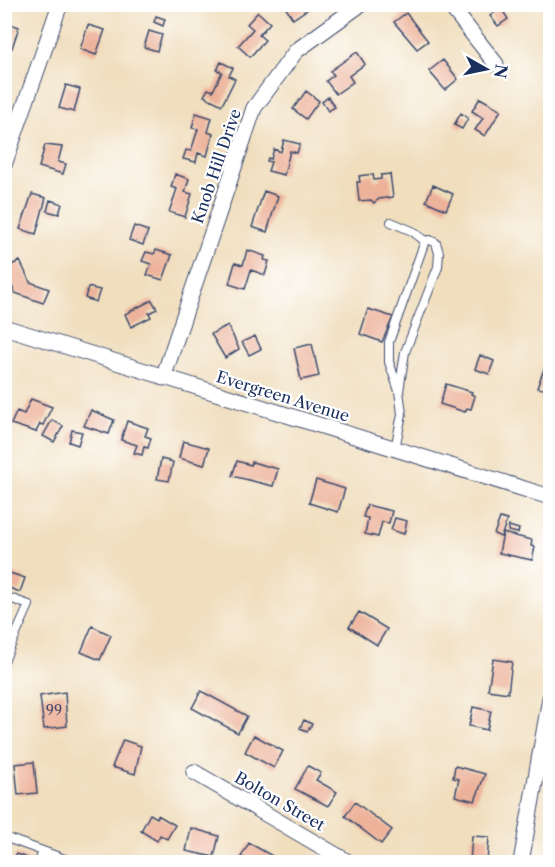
<svg xmlns="http://www.w3.org/2000/svg" width="555" height="867" font-family="'Libre Caslon Text',serif">
<style>
.building{fill:#edb29a}
.lines{fill:none;stroke-linecap:round;stroke-linejoin:round}
.service-casing{stroke:#3b496c;stroke-width:10}
.minor-casing{stroke:#3b496c;stroke-width:17}
.service{stroke:#fff;stroke-width:8}
.minor{stroke:#fff;stroke-width:15}
.labels{text-anchor:middle;stroke-width:4.5;stroke-linejoin:round;paint-order:stroke}
.number-label{font-size:14px;fill:#50506d}
.street-label{font-size:16px;fill:#1b2f5e;stroke:#fff}
</style>
<rect width="100%" height="100%" fill="#fff"/>
<filter id="ink" filterUnits="userSpaceOnUse"><feTurbulence type="fractalNoise" baseFrequency=".0167" numOctaves="2"/><feDisplacementMap in="SourceGraphic" scale="12" xChannelSelector="R" yChannelSelector="G"/><feConvolveMatrix kernelMatrix="1 2 1 2 8 2 1 2 1" color-interpolation-filters="sRGB"/></filter>
<filter id="wash" filterUnits="userSpaceOnUse"><feTurbulence type="fractalNoise" baseFrequency=".008" numOctaves="4" result="noise"/><feDisplacementMap in="SourceGraphic" scale="24" xChannelSelector="R" yChannelSelector="G"/><feGaussianBlur stdDeviation="1.35" result="paint"/><feColorMatrix in="noise" values="0 0 0 0 0 0 0 0 0 0 0 0 0 0 0 0 0 1.4 0 .05"/><feComposite in="paint" operator="in"/></filter>
<g filter="url(#wash)">
<rect width="100%" height="100%" fill="#f0debd"/>
<g id="blocks">
<path class="building" d="M283 4H311L312 6 293 19Z
M501 8 508 19 498 26 490 16Z
M258 12 270 23 259 35 265 40 250 57 238 46 253 29 247 24Z
M406 13 428 41 417 49 394 22Z
M156 16 165 19 163 26 154 22Z
M5 22 19 27 12 48 5 45Z
M88 25 105 30 96 55 80 49Z
M149 31 162 35 157 51 144 47Z
M357 52 365 64 349 76 353 82 336 94 326 81 334 75 330 71Z
M443 60 458 79 445 90 429 71Z
M221 62 233 68 229 76 235 79 222 105 204 96 208 89 213 91 222 72 217 70Z
M66 85 80 89 74 112 59 108Z
M306 91 319 101 306 119 293 109Z
M328 97 335 107 328 111 322 102Z
M480 98 501 110 485 136 475 130 483 118 472 111Z
M196 113 212 118 208 132 213 134 207 156 198 153 196 162 183 159 186 150 191 151 198 129 192 128Z
M461 113 468 118 462 129 454 125Z
M284 140 300 144 297 153 290 151 284 175 268 171 271 162 267 161 268 158 271 159 274 149 281 152Z
M45 145 62 147 58 162 66 164 63 174 39 167Z
M175 174 189 179 185 192 192 194 185 217 169 212 177 189 171 187Z
M373 174 374 180 381 179V175L390 174 393 197 379 199 374 203 371 200 359 201 357 182H360L359 176Z
M433 185 453 194 446 210 426 201Z
M264 191 278 196 267 232 252 227Z
M32 194 46 198 36 234 20 229Z
M50 200 62 204 59 214 47 211Z
M134 226 148 231 143 245 129 240Z
M156 250 172 255 163 280 147 275 151 264 142 261 146 252 154 254Z
M247 250 265 256 264 260 269 261 265 275 251 270 245 289 229 284 235 263 243 265Z
M20 261 30 282 49 289 43 303 15 293 4 268Z
M88 287 100 290 96 302 85 298Z
M152 300 157 309 149 313 151 317 131 327 125 314Z
M368 309 393 317 382 342 360 334Z
M228 325 239 349 225 358 211 334Z
M255 336 261 349 249 355 242 342Z
M312 344 319 376 301 380 294 348Z
M480 355 494 361 489 374 475 369Z
M548 358 550 359V390L537 388Z
M446 384 472 392 471 394 475 396 471 409 467 408 465 412 440 404Z
M31 399 52 407 43 425 40 424 36 432 11 424 17 411 24 414Z
M91 410 114 420 109 434 84 426Z
M52 420 63 426 54 442 43 436Z
M127 421 148 428 145 436 151 438 148 448 144 447 142 455 134 453 137 445 121 440Z
M72 430 82 432 78 445 69 442Z
M183 441 209 448 204 465 179 458Z
M161 459 173 462 169 481 157 479Z
M237 461 251 465 252 462 278 469 273 486 232 476Z
M316 480 345 489 338 512 309 503Z
M367 505 392 511 389 523 382 522 378 537 365 534 368 518 363 517Z
M395 518 407 521 404 534 391 530Z
M500 518 507 520 501 537 494 534Z
M509 526 519 529 518 533 508 531Z
M503 533 532 540 531 546 535 547 532 560 499 553Z
M4 571 25 578 20 592 4 586Z
M359 612 387 629 377 645 349 627Z
M92 626 111 635 100 660 81 652Z
M493 659 512 662 508 693 488 690Z
M201 691 247 716 238 733 192 708Z
M65 692 67 726 44 729 40 696Z
M473 707 491 711 487 730 469 726Z
M304 720 312 724 307 732 300 728Z
M254 735 283 751 274 768 245 752Z
M123 740 141 746 135 774 112 767Z
M34 762 37 793 18 795 15 764Z
M308 766 321 773 316 780 337 792 328 806 295 789Z
M455 766 485 774 475 801 455 796 459 779 453 778Z
M355 802 392 830 381 844 345 816Z
M150 814 157 818 158 815 175 825 167 839 160 835 157 841 141 831Z
M191 828 219 836 214 857 186 851Z
M472 836 489 837 487 862H470Z
M249 843 276 858 274 862H251L241 857Z
M16 854 30 859 29 862H13Z"/>
</g>
</g>
<g filter="url(#ink)">
<use href="#blocks" fill-opacity="0" stroke="#3b496c" stroke-width="1.5"/>
<g class="lines">
<defs>
<path id="service" d="M391 222 412 231 425 241
M395 449 402 414 399 391 389 362V342L425 241 430 240 436 243 439 253 438 267 405 352 399 391
M4 596 29 605 4 661
M4 837 73 862
M39 862 43 851"/>
<path id="minor" d="M449 4 496 64
M4 165 60 4
M4 327 550 497
M163 378 254 108 296 51 361 4
M194 772 348 862
M521 862 550 698"/>
</defs>
<use href="#service" class="service-casing"/>
<use href="#minor" class="minor-casing"/>
<use href="#service" class="service"/>
<use href="#minor" class="minor"/>
</g>
</g>
<g class="labels">
<g class="number-label">
<text x="54" y="715">99</text>
</g>
<g class="street-label">
<text transform="translate(216 166) rotate(-71)" y="6">Knob Hill Drive</text>
<text transform="translate(283 396) rotate(17)" y="6">Evergreen Avenue</text>
<text transform="translate(280 801) rotate(30)" y="6">Bolton Street</text>
</g>
</g>
<rect width="555" height="867" fill="none" stroke="#fff" stroke-width="24"/>
<g transform="translate(486 69) rotate(99)" stroke="#ffffff" stroke-width="4.5" paint-order="stroke">
<path d="M0-4.5L10 22L0 15L-10 22Z" fill="#1b2f5e"/>
<text y="-9" font-size="16" font-weight="bold" text-anchor="middle" fill="#1b2f5e">N</text>
</g>
</svg>
